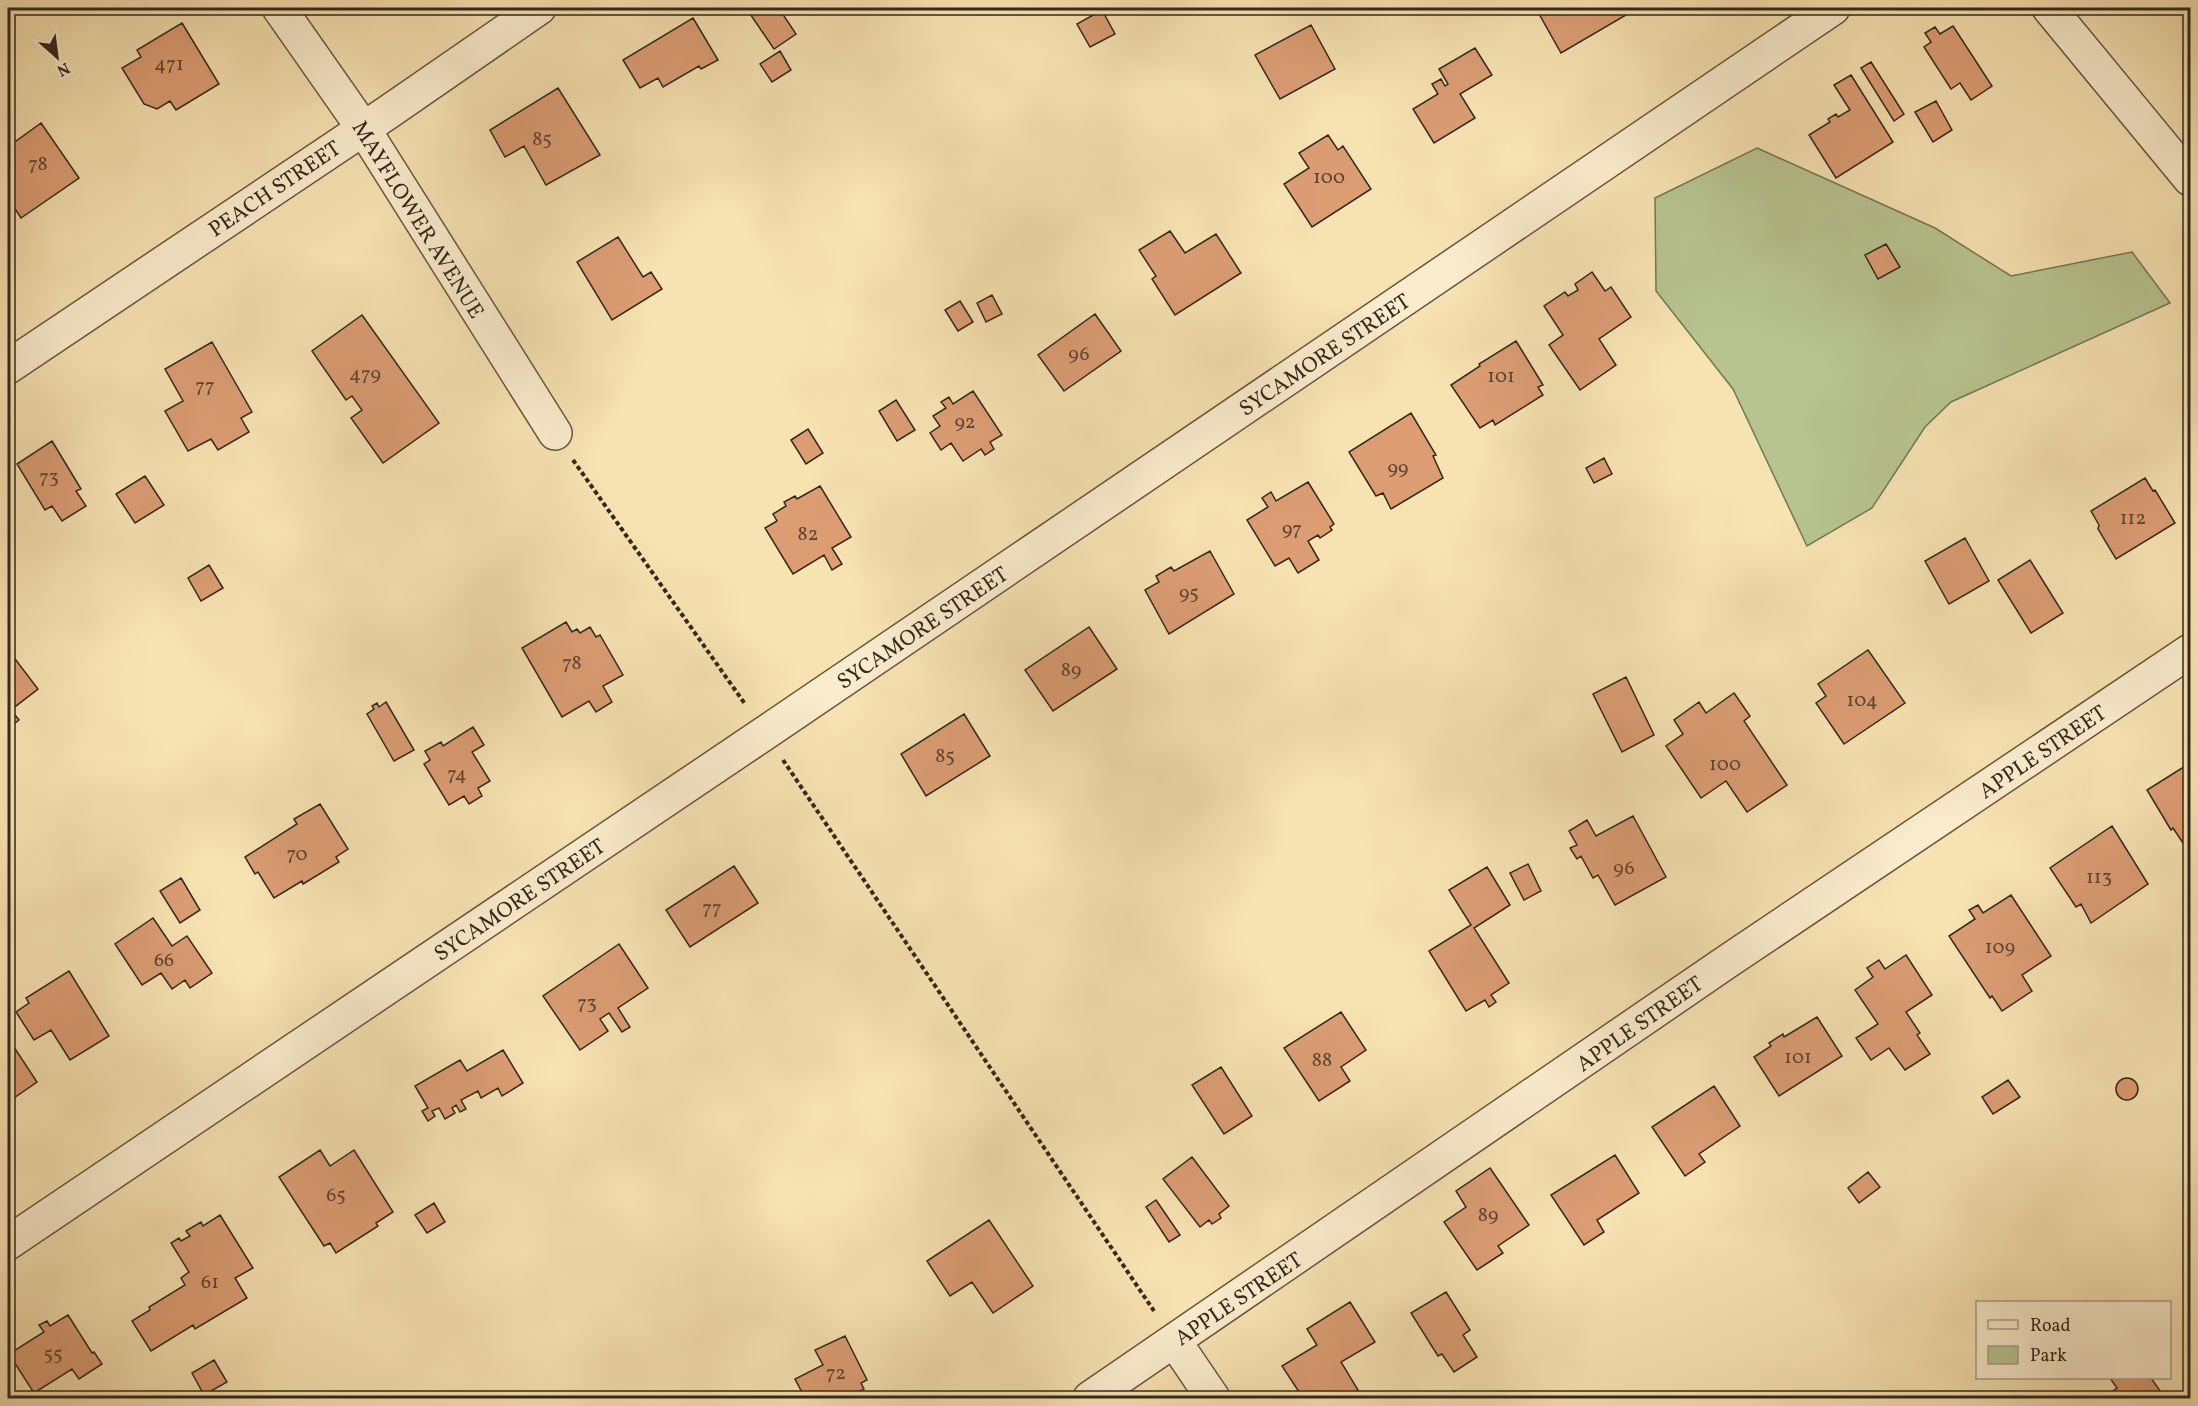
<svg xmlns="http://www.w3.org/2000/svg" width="2198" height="1406" font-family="Vollkorn,serif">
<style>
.green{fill:#b7c490;stroke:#757656;stroke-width:1.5}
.building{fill:#dc9d73;stroke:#33271c;stroke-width:1.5}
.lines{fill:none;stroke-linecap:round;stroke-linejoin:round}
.minor-casing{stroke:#645642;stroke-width:36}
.path{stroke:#33271c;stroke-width:4;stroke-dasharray:4.5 3;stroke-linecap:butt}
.minor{stroke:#faeccd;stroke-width:33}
.labels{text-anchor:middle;stroke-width:4.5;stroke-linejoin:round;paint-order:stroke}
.number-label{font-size:20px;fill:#5d4432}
.street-label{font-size:22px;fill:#33271c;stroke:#faeccd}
</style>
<rect width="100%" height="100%" fill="#f7e2b2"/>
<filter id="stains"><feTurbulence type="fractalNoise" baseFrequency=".00333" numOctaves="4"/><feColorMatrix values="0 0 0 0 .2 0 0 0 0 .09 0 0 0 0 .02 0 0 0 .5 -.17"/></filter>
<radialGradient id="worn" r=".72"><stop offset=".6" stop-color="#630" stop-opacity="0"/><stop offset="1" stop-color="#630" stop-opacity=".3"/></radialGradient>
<path class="green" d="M1757 148 1935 228 2011 276 2132 252 2170 303 1951 402 1925 427 1872 508 1807 546 1733 389 1656 291 1655 198Z"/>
<path class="building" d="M746 8H784L780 10 796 34 774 49Z
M1546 8H1638L1561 53 1538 12Z
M1102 10 1115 34 1090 47 1077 24Z
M693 18 718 60 701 69 699 66 663 87 658 78 640 88 623 60Z
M182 23 219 84 176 110 170 101 157 109 144 104 122 68 141 57 137 50Z
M1311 25 1335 69 1280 99 1255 55Z
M1953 26 1992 86 1971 100 1960 83 1951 89 1924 47 1931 42 1925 33 1935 27 1940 34Z
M1475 48 1492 75 1460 94 1475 118 1434 143 1413 109 1438 94 1432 84 1441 79 1445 86 1448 84 1439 69Z
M780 51 791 70 772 82 760 64Z
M1871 62 1904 114 1894 121 1861 68Z
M1851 75 1893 142 1836 178 1809 135 1830 122 1828 119 1836 114 1838 117 1850 110 1834 85Z
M558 88 600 155 546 185 524 146 505 157 490 130Z
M1936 101 1952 130 1933 142 1915 112Z
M41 123 79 178 21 218 8 198V147Z
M1328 135 1338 150 1343 146 1371 189 1312 227 1284 184 1309 168 1299 153Z
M1170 231 1185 253 1216 234 1241 273 1175 315 1152 279 1156 276 1139 250Z
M618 237 643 277 651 272 662 289 612 320 577 262Z
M1886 244 1900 267 1878 279 1865 255Z
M1592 272 1605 291 1611 287 1631 317 1599 339 1616 365 1580 390 1549 345 1563 335 1544 306 1565 292 1568 296 1578 290 1575 284Z
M992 295 1002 314 986 322 977 303Z
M960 301 973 322 958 331 945 310Z
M1095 314 1121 351 1064 391 1038 355Z
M362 315 439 423 383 463 351 418 362 410 352 396 346 400 312 351Z
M1516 341 1543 385 1538 387 1543 395 1495 425 1493 420 1480 428 1451 385 1480 366 1479 364Z
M212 342 252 412 241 418 249 432 218 450 211 439 188 451 165 411 183 401 165 369Z
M973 391 1002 435 990 442 994 449 985 455 981 449 963 461 951 443 941 450 930 433 940 426 933 416 946 408 941 402 949 397 953 404Z
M896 400 915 430 897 441 879 411Z
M1411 413 1436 455 1433 456 1443 478 1391 509 1383 493 1376 496 1349 452Z
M808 429 823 453 806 464 791 440Z
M52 441 81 489 76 491 86 506 62 521 52 506 45 510 17 464Z
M1604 458 1612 474 1594 483 1586 468Z
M145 476 164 505 135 523 116 494Z
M2145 478 2153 491 2155 490 2175 523 2116 559 2098 529 2099 525 2091 511Z
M1308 482 1334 524 1330 527 1332 530 1320 538 1318 535 1308 541 1319 560 1298 573 1289 558 1275 566 1247 520 1268 507 1262 498 1271 492 1276 501Z
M820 486 851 537 832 548 842 564 832 570 824 555 793 574 765 528 777 521 773 514 786 506 784 502 795 496 797 499Z
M1965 538 1989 581 1949 604 1925 561Z
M1210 551 1234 594 1169 634 1145 590 1159 582 1156 576 1171 567 1174 571Z
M2030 560 2063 613 2031 633 1998 580Z
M209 565 223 588 201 601 188 578Z
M566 622 572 632 577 629 580 633 590 627 596 637 600 635 623 675 603 686 612 702 596 712 589 701 562 717 522 648Z
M1089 627 1117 669 1053 711 1025 670Z
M1868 650 1905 703 1844 744 1816 703 1826 696 1818 684Z
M9 651 38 689 11 710 19 720 8 729V652Z
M1626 677 1654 735 1622 752 1593 694Z
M1734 693 1750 716 1744 721 1787 785 1747 812 1726 781 1701 798 1666 746 1683 734 1674 720 1699 702 1706 713Z
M386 702 414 750 394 761 367 714 374 709 372 706 377 703 379 707Z
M964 714 990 756 926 796 901 754Z
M473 727 484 745 472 752 490 781 478 788 482 796 469 804 464 796 449 805 424 764 430 760 425 751 441 742 443 746Z
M2190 763V839L2183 843 2173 828 2171 830 2147 790Z
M320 804 348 849 336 857 339 862 303 884 302 881 274 898 258 872 255 874 245 857 297 824 294 819Z
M1633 816 1666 877 1615 905 1598 875 1593 878 1581 856 1577 859 1570 848 1577 845 1569 831 1587 820 1596 836Z
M2112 826 2148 884 2091 923 2081 904 2076 907 2050 868Z
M1528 864 1541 891 1524 900 1510 873Z
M734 866 758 903 690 947 666 910Z
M1487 867 1510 905 1474 928 1509 983 1491 995 1496 1002 1489 1007 1485 1000 1466 1011 1429 951 1471 925 1449 890Z
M181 878 200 910 180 923 160 891Z
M2011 895 2051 956 2022 975 2032 991 2002 1011 1992 996 1990 998 1949 936 1975 919 1969 910 1978 905 1983 913Z
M153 918 172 946 187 936 212 973 190 988 185 980 172 989 161 973 142 985 115 944Z
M619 944 648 988 618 1008 630 1027 622 1032 609 1013 600 1019 608 1031 580 1050 543 996Z
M1906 955 1932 995 1906 1012 1920 1033 1917 1035 1930 1054 1905 1070 1889 1048 1871 1060 1856 1038 1878 1024 1855 990 1873 977 1867 968 1879 960 1885 969Z
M69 971 109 1036 70 1060 51 1030 34 1040 16 1012 29 1003 26 998Z
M1341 1012 1366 1050 1341 1067 1350 1081 1319 1101 1284 1048Z
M1817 1017 1842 1056 1779 1096 1754 1057 1771 1046 1769 1043 1783 1034 1784 1037Z
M8 1038 37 1082 8 1102Z
M503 1050 523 1083 502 1096 498 1088 481 1098 478 1091 461 1100 466 1109 460 1112 456 1105 452 1108 455 1113 445 1119 439 1108 432 1111 435 1116 428 1121 422 1111 428 1108 415 1086 460 1060 467 1071Z
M1221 1067 1252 1116 1224 1134 1192 1085Z
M2116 1089a11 11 0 1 1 22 0a11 11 0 1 1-22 0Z
M2008 1080 2020 1097 1993 1114 1982 1097Z
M1714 1086 1740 1126 1699 1154 1705 1162 1685 1176 1652 1127Z
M320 1150 330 1166 354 1150 393 1212 376 1223 378 1226 336 1253 330 1243 324 1246 279 1177Z
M1615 1155 1639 1193 1597 1220 1604 1232 1584 1245 1551 1195Z
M1192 1157 1229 1206 1219 1214 1221 1218 1212 1224 1209 1220 1200 1227 1163 1179Z
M1490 1168 1529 1225 1498 1246 1503 1253 1477 1270 1444 1222 1466 1207 1456 1191Z
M1868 1172 1880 1187 1859 1203 1848 1188Z
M1156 1200 1180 1235 1169 1242 1146 1207Z
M434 1203 445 1222 427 1233 415 1215Z
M220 1215 253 1268 235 1278 247 1298 195 1329 193 1325 151 1351 132 1321 150 1310 149 1307 185 1285 181 1278 189 1272 171 1243 179 1238 181 1241 190 1236 186 1231 201 1222 203 1226Z
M989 1220 1033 1286 993 1313 972 1282 950 1296 927 1261Z
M1446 1292 1470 1330 1463 1335 1477 1357 1454 1372 1442 1354 1438 1356 1411 1313Z
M1350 1302 1375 1342 1341 1362 1358 1390 1345 1398H1303L1282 1366 1317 1345 1307 1329Z
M68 1315 92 1353 94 1352 102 1364 79 1379 72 1369 34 1393 9 1354 44 1332 39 1325 47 1321 50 1326Z
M845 1336 867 1380 861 1383 864 1389 846 1398H805L795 1379 823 1365 815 1350Z
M214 1360 227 1382 204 1395 192 1373Z
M2110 1378H2151L2165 1398H2103L2117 1388Z"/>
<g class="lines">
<defs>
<path id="minor" d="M279 8 363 128 555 433
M2049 8 2190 179
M8 367 387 113 539 8
M8 1243 765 733 1833 8
M1175 1342 1213 1398
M1090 1398 1728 961 2190 651"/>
</defs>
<use href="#minor" class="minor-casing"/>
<path class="path" d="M573 460 745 704
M783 760 1154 1311"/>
<use href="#minor" class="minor"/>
</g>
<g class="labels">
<g class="number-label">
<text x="169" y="70">471</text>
<text x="542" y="145">85</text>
<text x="38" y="170">78</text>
<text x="1329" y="183">100</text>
<text x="1079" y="360">96</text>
<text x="365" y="380">479</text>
<text x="1501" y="382">101</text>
<text x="205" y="392">77</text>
<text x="965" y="428">92</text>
<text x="1398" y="474">99</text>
<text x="49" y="483">73</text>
<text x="2133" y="524">112</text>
<text x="1292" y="535">97</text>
<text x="808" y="540">82</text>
<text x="1189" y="599">95</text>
<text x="572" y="669">78</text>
<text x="1071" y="676">89</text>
<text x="1862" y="706">104</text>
<text x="945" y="762">85</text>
<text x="1725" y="770">100</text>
<text x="457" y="780">74</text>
<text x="297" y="860">70</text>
<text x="1624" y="874">96</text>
<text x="2099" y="883">113</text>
<text x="712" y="914">77</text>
<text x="2000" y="953">109</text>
<text x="164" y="966">66</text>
<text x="587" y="1009">73</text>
<text x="1798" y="1063">101</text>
<text x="1322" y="1066">88</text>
<text x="336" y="1201">65</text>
<text x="1488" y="1221">89</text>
<text x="210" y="1288">61</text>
<text x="53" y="1360">55</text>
<text x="836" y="1379">72</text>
</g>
<g class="street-label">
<text transform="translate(274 188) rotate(-34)" y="8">PEACH STREET</text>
<text transform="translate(419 219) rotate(58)" y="8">MAYFLOWER AVENUE</text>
<text transform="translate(1324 354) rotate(-34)" y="8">SYCAMORE STREET</text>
<text transform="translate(922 627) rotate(-34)" y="8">SYCAMORE STREET</text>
<text transform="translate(2042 751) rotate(-34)" y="8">APPLE STREET</text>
<text transform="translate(519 899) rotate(-34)" y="8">SYCAMORE STREET</text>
<text transform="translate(1639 1023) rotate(-35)" y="8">APPLE STREET</text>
<text transform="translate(1238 1298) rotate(-34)" y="8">APPLE STREET</text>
</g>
</g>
<rect width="2198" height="1406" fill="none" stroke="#f7e2b2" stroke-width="30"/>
<rect x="9" y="9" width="2180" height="1388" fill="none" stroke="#33271c" stroke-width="3"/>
<rect x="15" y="15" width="2168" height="1376" fill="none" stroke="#33271c" stroke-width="1.5"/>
<rect x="1976" y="1301" width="195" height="78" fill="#faeccd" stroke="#aa9d86" stroke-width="1.5"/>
<rect x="1988" y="1320" width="30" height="9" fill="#faeccd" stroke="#aa9d86" stroke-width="1.5"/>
<text x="2030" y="1331" font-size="18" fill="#33271c">Road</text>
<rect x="1988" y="1346" width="30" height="18" fill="#b7c490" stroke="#aa9d86" stroke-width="1.5"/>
<text x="2030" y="1361" font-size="18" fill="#33271c">Park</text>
<g transform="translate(57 57) rotate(152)" stroke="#faeccd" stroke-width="4.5" paint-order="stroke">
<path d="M0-4.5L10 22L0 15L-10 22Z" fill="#33271c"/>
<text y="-9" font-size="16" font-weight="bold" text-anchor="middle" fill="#33271c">N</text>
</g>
<rect width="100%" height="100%" filter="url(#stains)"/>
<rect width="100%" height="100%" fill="url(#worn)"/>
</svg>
